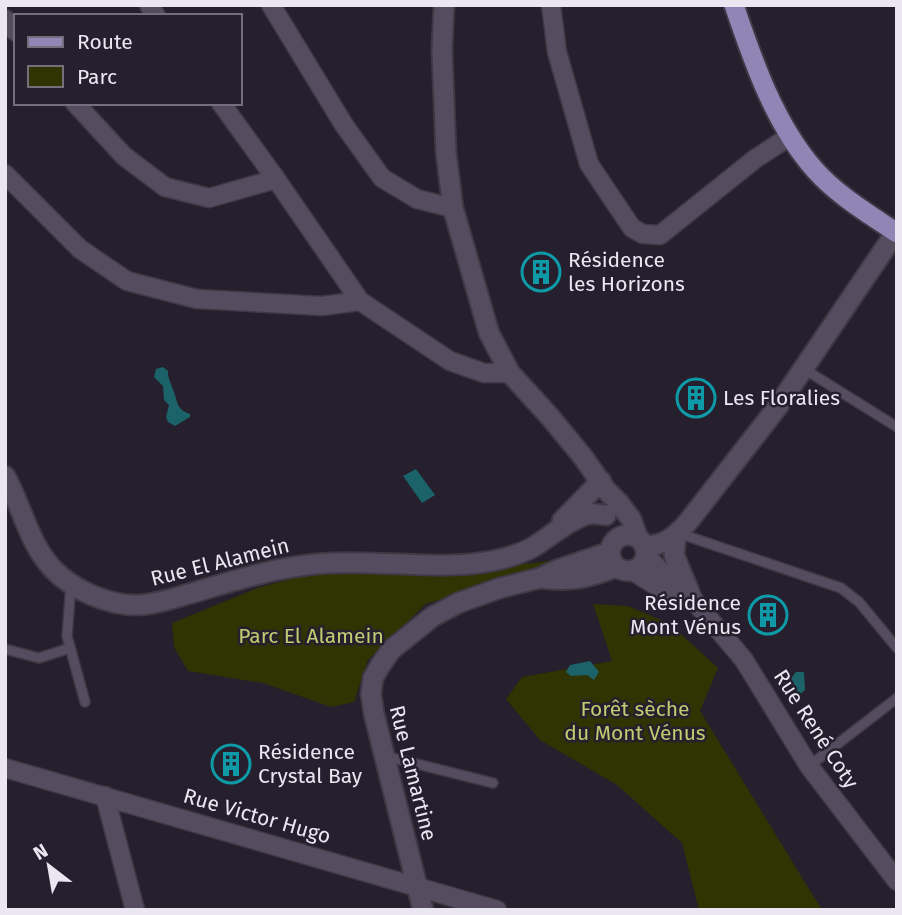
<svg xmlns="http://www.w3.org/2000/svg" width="902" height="915" font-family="'Fira Sans',sans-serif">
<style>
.green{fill:#303403}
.water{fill:#1b6269}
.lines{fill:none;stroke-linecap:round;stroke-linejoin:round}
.service-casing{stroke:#3f3946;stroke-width:12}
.minor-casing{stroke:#3f3946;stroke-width:21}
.tertiary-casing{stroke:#3f3946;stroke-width:23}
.primary-casing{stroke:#3f3946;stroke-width:23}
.service{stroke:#554d5f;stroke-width:9}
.minor{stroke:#554d5f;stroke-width:18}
.tertiary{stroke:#554d5f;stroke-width:19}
.primary{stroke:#9086b5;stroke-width:19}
.labels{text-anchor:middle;stroke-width:5;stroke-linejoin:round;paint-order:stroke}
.poi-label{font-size:21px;fill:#ebe7f2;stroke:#251f2e;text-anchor:start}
.street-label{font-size:21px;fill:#ebe7f2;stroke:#251f2e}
.park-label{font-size:21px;fill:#c2cb71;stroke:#251f2e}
</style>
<rect width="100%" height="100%" fill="#251f2e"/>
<path class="green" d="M569 557 426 604 368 660 354 702 331 707 263 683 188 671 174 647 172 623 257 588 313 573 535 563Z
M593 604 628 606 670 624 718 668 700 711 822 910H699L682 843 617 785 540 740 506 699 522 677 612 661Z"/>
<path class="water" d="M163 367 168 371C168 379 170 380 172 387 178 400 175 409 190 414V417L175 426 168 422 166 417 169 405 164 400 163 386 154 377 156 369Z
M416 469 435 495 422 503 403 476Z
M590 661 599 672 594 680 587 675 571 676 566 672 570 665Z
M796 672H804L805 690 797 697 793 690 786 689 782 684 783 679 792 677Z"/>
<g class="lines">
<defs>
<path id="service" d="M804 369 897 427
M678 533 841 588 859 602 897 648
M71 585 67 636 85 702
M5 649 39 658 70 648
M385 756 493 783
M809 766 897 698"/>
<path id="minor" d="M149 5 156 16
M271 5 344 125 382 178 417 199 453 208
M551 5 557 52 589 164 632 228 643 234 660 235 755 159 790 136
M5 19 16 32
M75 103 124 156 165 187 209 198 276 179
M221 103 276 179 360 301
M5 174 80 249 127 281 197 299 322 306 360 301 450 361 484 373H510
M645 555 666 576 689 591 695 602 744 660 809 766 897 881
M631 570 668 593 692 601
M5 768 497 910
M105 796 135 910"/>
<path id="tertiary" d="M444 5 442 49 446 153 453 208 489 333 510 373 551 418 583 457 606 490 619 503 631 519 638 538
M5 476C22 506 29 545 54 570 73 590 108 605 135 605 154 605 174 598 192 593 233 581 273 568 316 564 375 558 445 573 501 559 513 556 525 552 535 546 549 537 574 516 590 514 595 513 601 515 606 515
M562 521 601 481
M610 553a18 18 0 1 1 36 0a18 18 0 1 1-36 0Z
M676 536 674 555 689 591
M644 546C664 546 675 537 688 522L776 409 896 232
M541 578C571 582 588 578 616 567
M423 910 374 714 371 694 373 678 380 666 391 650 432 617 458 603 500 588 540 578 557 570 610 552"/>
<path id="primary" d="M734 5C753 61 775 125 815 170 837 195 869 214 897 233"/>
</defs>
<use href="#service" class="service-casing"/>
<use href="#minor" class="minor-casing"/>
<use href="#tertiary" class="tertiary-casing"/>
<use href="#primary" class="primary-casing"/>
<use href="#service" class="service"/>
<use href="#minor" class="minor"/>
<use href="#tertiary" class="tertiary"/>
<use href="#primary" class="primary"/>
</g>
<defs>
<symbol id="building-ring" viewBox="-11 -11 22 22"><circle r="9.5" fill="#251f2e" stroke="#0f9aa8" stroke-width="1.5"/><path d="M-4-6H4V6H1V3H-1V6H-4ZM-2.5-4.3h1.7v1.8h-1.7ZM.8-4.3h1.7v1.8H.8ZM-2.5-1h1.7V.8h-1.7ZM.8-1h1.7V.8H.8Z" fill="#0f9aa8"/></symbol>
</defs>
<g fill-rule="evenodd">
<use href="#building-ring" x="519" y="250" width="44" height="44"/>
<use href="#building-ring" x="674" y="376" width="44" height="44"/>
<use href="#building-ring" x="746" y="593" width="44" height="44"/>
<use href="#building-ring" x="209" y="742" width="44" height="44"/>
</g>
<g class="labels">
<g class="poi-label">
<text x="568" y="267">Résidence<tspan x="568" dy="24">les Horizons</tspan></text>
<text x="723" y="405">Les Floralies</text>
<text x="741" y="610" text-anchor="end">Résidence<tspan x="741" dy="24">Mont Vénus</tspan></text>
<text x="258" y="759">Résidence<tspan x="258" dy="24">Crystal Bay</tspan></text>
</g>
<g class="street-label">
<text transform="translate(220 562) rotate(-14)" y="7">Rue El Alamein</text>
<text transform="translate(816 729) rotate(57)" y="7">Rue René Coty</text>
<text transform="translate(413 773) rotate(76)" y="7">Rue Lamartine</text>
<text transform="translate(257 816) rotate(16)" y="7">Rue Victor Hugo</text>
</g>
<g class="park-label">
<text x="311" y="643">Parc El Alamein</text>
<text x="635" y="716">Forêt sèche<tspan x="635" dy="24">du Mont Vénus</tspan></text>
</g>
</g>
<rect width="902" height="915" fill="none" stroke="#ebe7f2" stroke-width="14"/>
<rect x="14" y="14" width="228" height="91" fill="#251f2e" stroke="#746f7c" stroke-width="2"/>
<rect x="28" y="37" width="35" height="10" fill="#9086b5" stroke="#746f7c" stroke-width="2"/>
<text x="77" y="49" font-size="21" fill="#ebe7f2">Route</text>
<rect x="28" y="66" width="35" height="21" fill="#303403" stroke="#746f7c" stroke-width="2"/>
<text x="77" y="84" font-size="21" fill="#ebe7f2">Parc</text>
<g transform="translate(49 866) rotate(329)" stroke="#251f2e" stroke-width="5" paint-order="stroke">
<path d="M0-5L12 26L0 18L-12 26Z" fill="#ebe7f2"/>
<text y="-10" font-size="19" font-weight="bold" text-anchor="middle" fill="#ebe7f2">N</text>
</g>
</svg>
